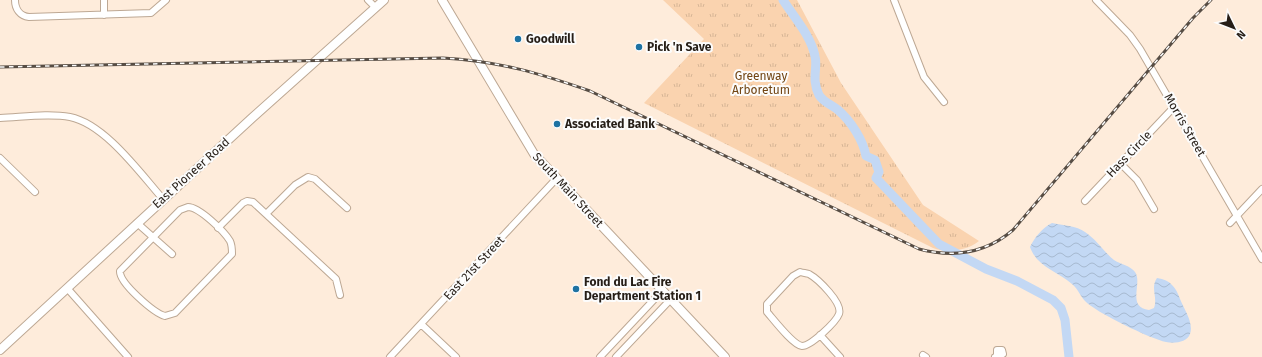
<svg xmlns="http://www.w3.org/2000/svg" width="1262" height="357" font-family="'Fira Sans',sans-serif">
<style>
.park{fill:url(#park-tufts)}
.water{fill:url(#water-waves)}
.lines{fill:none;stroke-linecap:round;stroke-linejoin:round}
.river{stroke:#c3d8f4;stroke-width:9}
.minor-casing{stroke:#bda894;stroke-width:8}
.secondary-casing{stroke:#bda894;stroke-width:10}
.minor{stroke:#fff;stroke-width:6}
.secondary{stroke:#fff;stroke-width:8}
.rail-casing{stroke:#574d44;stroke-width:3}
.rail{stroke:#fcfcfc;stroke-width:1.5;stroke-dasharray:4.5;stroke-linecap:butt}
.poi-dot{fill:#1e72a2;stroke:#fcfcfc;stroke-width:1.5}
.labels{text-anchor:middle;stroke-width:4;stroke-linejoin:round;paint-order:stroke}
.poi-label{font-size:12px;font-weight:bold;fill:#261e17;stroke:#fcfcfc;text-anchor:start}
.park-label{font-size:12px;fill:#724614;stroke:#fcfcfc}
.street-label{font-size:12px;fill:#261e17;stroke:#fcfcfc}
</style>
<defs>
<pattern id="park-tufts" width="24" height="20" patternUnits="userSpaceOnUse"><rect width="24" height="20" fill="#fad3af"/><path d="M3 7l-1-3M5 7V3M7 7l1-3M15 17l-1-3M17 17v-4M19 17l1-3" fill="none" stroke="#d6b596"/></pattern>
<pattern id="water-waves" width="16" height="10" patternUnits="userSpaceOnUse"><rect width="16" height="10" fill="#c3d8f4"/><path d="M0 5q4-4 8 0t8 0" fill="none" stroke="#a7b9d0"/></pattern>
</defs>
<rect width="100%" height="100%" fill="#feecdb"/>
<path class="park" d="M663 0H797L841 83 923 205 979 241C967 251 947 253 933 248L644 103 704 39Z"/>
<path class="water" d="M1052 223C1062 225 1077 226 1085 232 1096 239 1104 252 1114 260 1120 264 1131 266 1135 272 1143 283 1126 307 1149 310L1154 308C1158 297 1150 288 1157 278 1171 280 1176 288 1180 299 1184 309 1194 323 1190 334 1187 342 1175 344 1166 342 1151 339 1095 312 1085 301 1080 296 1079 290 1072 284 1057 271 1037 267 1030 247 1035 237 1042 228 1052 223Z"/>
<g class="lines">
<path class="river" d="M783 0C794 17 811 36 815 56 818 68 811 79 819 95 823 102 832 105 838 110 851 121 863 140 866 156L875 160 879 172 876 178 939 244 986 269 1017 281 1053 300 1061 308 1065 320 1069 357"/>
<defs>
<path id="minor" d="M15 0C15 9 20 16 29 17L151 13 166 0
M368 0 375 7
M894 0 924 77 944 102
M1096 0 1130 35 1140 49 1262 259
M104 15V0
M0 118C23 117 48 113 70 117 105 124 140 173 163 199
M0 158 35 192
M1120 163 1137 180 1154 209
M1085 201 1174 107
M188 207C199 207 224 231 230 241 232 245 232 249 232 254L175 313 165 316C154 313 119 283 120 271L180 210Z
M266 214 295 185 308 177 315 179 347 208
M137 223 172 254
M1230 223 1262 189
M218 228 243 203 247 201 253 202 336 279 340 295
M800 272C803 273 807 273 809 274 818 279 843 303 839 314 836 322 811 346 802 346 793 345 774 320 767 312V304L793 276Z
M67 288 128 357
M421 324 456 357
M820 335 840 357
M923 355 926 357
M390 357 557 178
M600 357 663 290
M616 357 671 299
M995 357 1003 354 1002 350H997V355"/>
<path id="secondary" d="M442 0 534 154 725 357
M0 350 252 118 384 0"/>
</defs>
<use href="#minor" class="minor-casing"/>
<use href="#secondary" class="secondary-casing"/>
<use href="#minor" class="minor"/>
<use href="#secondary" class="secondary"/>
<defs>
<path id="rail" d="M0 67 443 58C498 61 539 73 590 91L919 249C953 258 986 253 1013 230L1193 18 1211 0"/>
</defs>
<use href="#rail" class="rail-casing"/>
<use href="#rail" class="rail"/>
</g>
<g class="poi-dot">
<circle cx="518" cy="39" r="4"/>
<circle cx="639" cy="47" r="4"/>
<circle cx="557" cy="124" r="4"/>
<circle cx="576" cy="289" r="4"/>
</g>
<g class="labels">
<g class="poi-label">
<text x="526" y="43">Goodwill</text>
<text x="647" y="51">Pick 'n Save</text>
<text x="565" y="128">Associated Bank</text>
<text x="584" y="286">Fond du Lac Fire<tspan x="584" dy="14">Department Station 1</tspan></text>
</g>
<g class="park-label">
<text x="761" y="80">Greenway<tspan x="761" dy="14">Arboretum</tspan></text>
</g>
<g class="street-label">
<text transform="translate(1185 125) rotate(60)" y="4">Morris Street</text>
<text transform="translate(1129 154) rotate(-46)" y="4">Hass Circle</text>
<text transform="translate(191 173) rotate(-42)" y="4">East Pioneer Road</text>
<text transform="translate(568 190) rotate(47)" y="4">South Main Street</text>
<text transform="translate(474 268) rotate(-47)" y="4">East 21st Street</text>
</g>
</g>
<g transform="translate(1234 28) rotate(133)" stroke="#fcfcfc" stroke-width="3" paint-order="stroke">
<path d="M0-3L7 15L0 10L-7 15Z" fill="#261e17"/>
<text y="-6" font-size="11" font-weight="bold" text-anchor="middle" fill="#261e17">N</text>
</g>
</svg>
